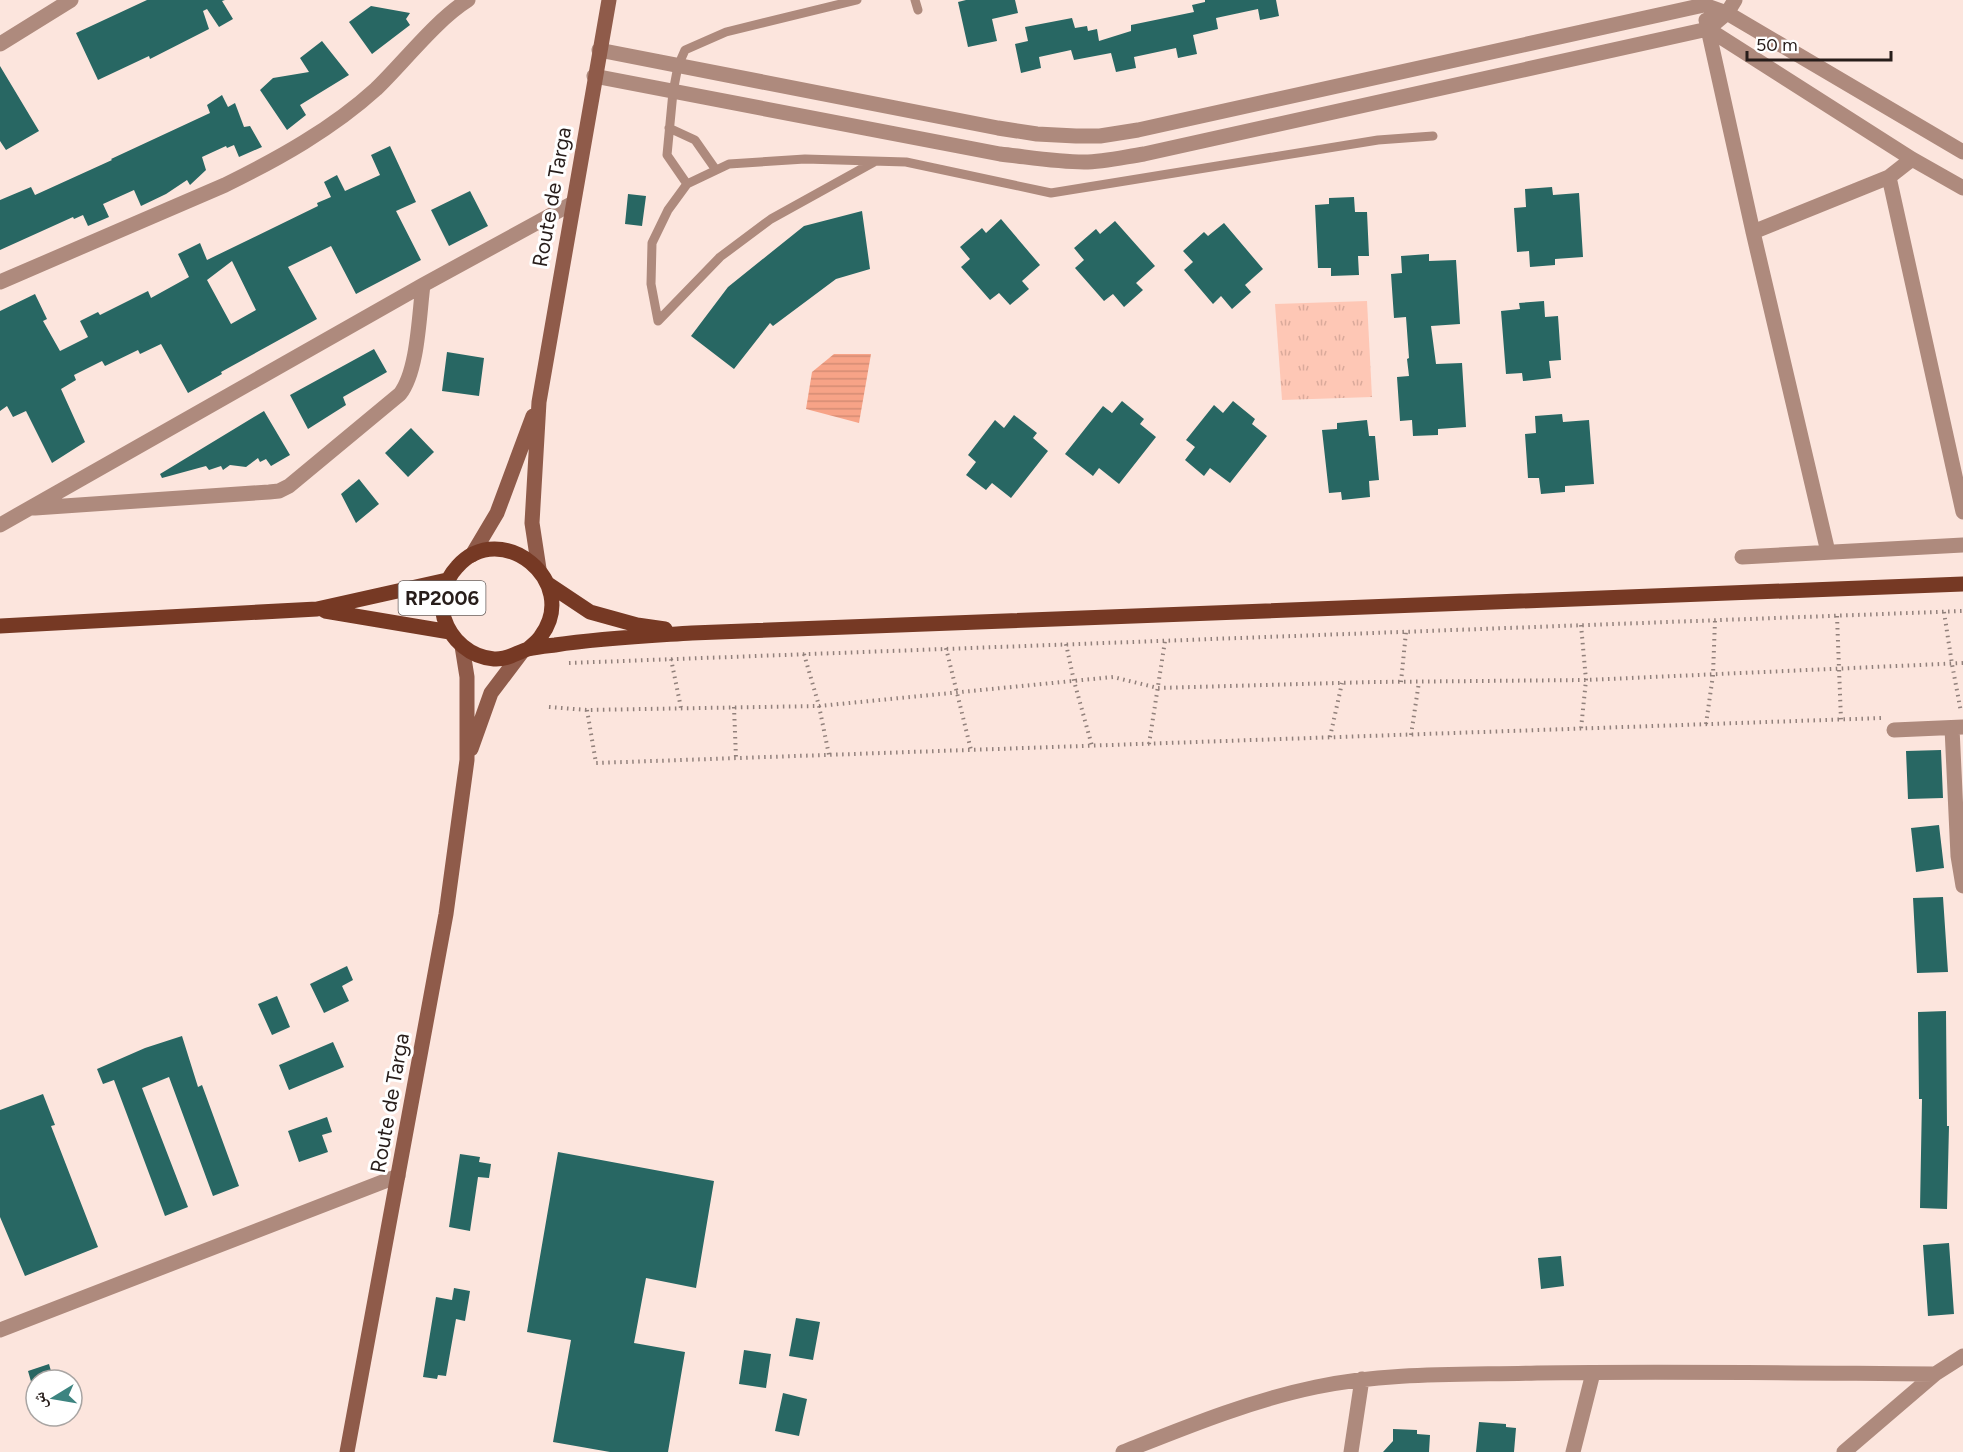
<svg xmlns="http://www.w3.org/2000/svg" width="1963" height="1452" font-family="Figtree,'Noto Naskh Arabic',sans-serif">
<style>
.grass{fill:url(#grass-tufts)}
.water{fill:url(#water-rules)}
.building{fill:#286763;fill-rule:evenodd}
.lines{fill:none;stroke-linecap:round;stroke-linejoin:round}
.path{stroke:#91807b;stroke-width:4;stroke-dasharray:1.5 4.5;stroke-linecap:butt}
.service{stroke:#ae8a7d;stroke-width:9}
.minor{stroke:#ae8a7d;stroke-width:15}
.secondary{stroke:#8f5b4a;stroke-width:15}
.primary{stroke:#763924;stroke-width:15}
.labels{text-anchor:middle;stroke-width:6;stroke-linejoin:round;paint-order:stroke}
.shield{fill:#fff;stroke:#68615f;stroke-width:1.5}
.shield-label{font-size:20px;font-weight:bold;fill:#271d1a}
.street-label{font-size:21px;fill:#271d1a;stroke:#fff}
</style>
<defs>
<pattern id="grass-tufts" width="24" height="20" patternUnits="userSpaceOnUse" patternTransform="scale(1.5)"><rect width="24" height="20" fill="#fec7b5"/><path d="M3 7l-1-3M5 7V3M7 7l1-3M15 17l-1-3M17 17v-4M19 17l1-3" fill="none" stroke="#daaa9b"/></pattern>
<pattern id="water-rules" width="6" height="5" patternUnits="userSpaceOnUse" patternTransform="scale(1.5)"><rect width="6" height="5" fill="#f7a387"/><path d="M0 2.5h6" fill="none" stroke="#d48c74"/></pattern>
</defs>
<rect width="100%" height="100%" fill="#fce5dd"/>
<path class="grass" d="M1367 301 1372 397 1282 400 1275 304Z"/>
<path class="water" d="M834 354H871L859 423 806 409 812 372Z"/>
<path class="building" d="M147 0H225L222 1 233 19 219 27 207 9 203 11 209 29 150 59 149 56 98 80 76 33Z
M966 0H1015L1018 13 992 19 997 41 968 47 958 2Z
M1205 0H1276L1279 16 1260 20 1258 9 1216 18 1218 29 1193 35 1197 54 1178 58 1176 48 1134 57 1136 68 1116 72 1111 53 1074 60 1071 50 1039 57 1041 68 1021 73 1015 44 1028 41 1025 27 1072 18 1075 28 1087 26 1088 31 1097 29 1099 41 1131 31V25L1194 12 1192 5 1205 2Z
M371 6 410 13 406 19 410 25 372 54 349 22Z
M322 41 349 75 300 105 306 115 287 130 260 90 273 78 309 72 300 58Z
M0 66 39 131 6 150 0 141Z
M222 95 228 107 235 103 244 127 250 126 262 147 239 157 234 145 227 148 226 146 202 157 206 170 190 185 187 180 166 194 141 206 134 190 103 204 109 217 88 226 83 215 74 219 73 217 0 250V200L31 187 35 195 112 160 111 159 210 113 207 105Z
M390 146 416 202 396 211 421 260 356 294 331 246 288 267 317 319 221 372 222 374 188 393 161 344 140 354 138 350 105 366 102 361 74 375 76 380 61 389 85 442 52 463 26 411 13 417 7 406 0 411V311L35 294 47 319 43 321 60 351 88 337 80 321 98 312 100 315 148 291 151 298 189 277 178 254 200 243 207 260 318 206 317 203 331 197 324 182 337 175 345 191 380 175 371 155ZM232 261 256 310 231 324 207 280Z
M1552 187 1553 195 1579 193 1583 257 1555 259V265L1530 267 1529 251 1517 252 1514 208 1526 207 1525 189Z
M470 191 488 226 449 246 431 210Z
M628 194 646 196 642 226 625 224Z
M1354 197 1355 212H1367L1369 256H1358L1359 275 1331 276V268H1318L1315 205 1329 204V198Z
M862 211 870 269 836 279 773 326 770 323 734 369 691 336 728 287 804 226Z
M1001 219 1040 265 1022 281 1029 289 1010 305 999 293 990 300 961 267 970 259 960 247 982 228 986 233Z
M1115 221 1155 266 1136 283 1143 290 1124 307 1113 294 1104 301 1075 268 1084 260 1074 248 1096 229 1100 234Z
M1224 223 1263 269 1245 285 1251 292 1232 309 1221 296 1213 304 1184 270 1193 262 1183 251 1204 232 1208 236Z
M1429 254V261L1456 260 1460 324 1431 326 1436 364 1462 363 1466 427 1438 429V435L1413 436 1412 420 1400 421 1397 377 1409 376 1407 359 1409 358 1406 317 1394 318 1391 274 1402 273 1401 256Z
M1544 301 1545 317 1558 316 1561 360 1549 361 1551 378 1523 381 1522 373 1506 374 1501 311 1520 309 1519 303Z
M374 349 387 372 343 397 346 405 308 429 290 395Z
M447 352 484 358 479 396 442 391Z
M1122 401 1144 419 1140 424 1156 437 1119 484 1099 468 1093 476 1065 454 1103 406 1112 413Z
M1233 401 1255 419 1252 424 1267 436 1230 483 1210 468 1204 476 1185 460 1195 447 1186 440 1214 405 1223 413Z
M264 411 290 455 271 466 266 459 260 462 258 458 246 467 230 465 223 470 221 466 209 470 206 466 162 478 160 474Z
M1562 414 1563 422 1589 420 1594 484 1565 486V492L1541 494 1539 478H1528L1525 434 1536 433 1535 416Z
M1014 415 1037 433 1033 438 1048 451 1011 498 992 483 986 490 966 475 976 462 968 455 995 420 1004 428Z
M1367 420 1369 436H1375L1379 480 1369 481 1370 497 1342 500 1341 492 1329 493 1322 430 1337 429V423Z
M411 428 434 452 408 477 385 453Z
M359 479 379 504 356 523 341 494Z
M1941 750 1943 798 1908 799 1906 751Z
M1939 825 1944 868 1916 872 1911 828Z
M1943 897 1948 972 1917 973 1913 898Z
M347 966 353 980 342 986 349 1001 324 1013 310 984Z
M277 996 290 1027 272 1035 258 1004Z
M1946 1011 1947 1126H1949L1947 1209 1920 1208 1922 1099H1919L1918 1012Z
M182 1036 198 1087 202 1085 239 1186 213 1196 169 1077 142 1088 188 1207 165 1216 114 1080 103 1084 97 1069 145 1048Z
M333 1042 344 1067 289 1090 279 1065Z
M43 1094 55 1125 51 1126 98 1247 25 1276 0 1217V1110Z
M327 1117 332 1132 322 1135 328 1152 299 1162 288 1131Z
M558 1152 714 1181 696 1288 646 1278 634 1343 685 1352 668 1452H610L553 1442 571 1340 527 1332Z
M460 1154 480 1157 479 1162 491 1164 489 1178 478 1177 470 1231 449 1227Z
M1949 1243 1954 1314 1928 1316 1923 1245Z
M1561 1256 1564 1286 1541 1289 1538 1258Z
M454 1288 470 1291 465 1321 456 1319 446 1376 438 1375 437 1379 423 1377 436 1297 452 1300Z
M796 1318 820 1322 813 1360 789 1356Z
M744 1350 771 1354 766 1388 739 1384Z
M49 1364 53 1378 36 1380V1383L32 1385 28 1371Z
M783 1393 807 1399 799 1436 775 1431Z
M1479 1422 1506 1424V1427L1516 1428 1514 1452H1476Z
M1393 1429 1417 1430V1434L1430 1435 1429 1452H1383L1393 1441Z"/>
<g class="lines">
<path class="path" d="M1944 612 1952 664 1961 712
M1837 616 1841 720
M1581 625 1586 680 1581 729
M1066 644 1074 681 1092 746
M946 648 971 750
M804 654 819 706 829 755
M671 659 681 708
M569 663 1963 611
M1401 682 1406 632
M549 707 587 710 819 706 1113 677 1158 688 1373 682 1586 680 1963 663
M734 707 736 758
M587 710 596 763 1882 718
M1706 724 1713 675 1715 620
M1411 735 1419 682
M1330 737 1342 683
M1149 744 1165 641"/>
<path class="service" d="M915 0 918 10
M669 128 695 140 716 170
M687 184 667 155 673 92 678 66 685 50 726 32 857 0
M658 321 651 284 652 243 668 210 687 184 729 164 805 159 906 162 1051 193 1378 140 1433 136
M658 321 720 257 771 219 874 162"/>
<path class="minor" d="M1706 20 1753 232 1828 552
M1708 29 1912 159 1963 188
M0 44 71 0
M599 50 998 128 1037 134 1076 136H1100L1138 130 1704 5 1727 13 1963 152
M594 76 1000 154C1028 157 1056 162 1084 162 1104 162 1124 157 1144 154L1708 29 1727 13 1735 0
M1889 177 1963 512
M1753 232 1889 177 1912 159
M0 282 225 185C278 159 332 129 376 89 404 62 436 20 468 0
M35 508 269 492 279 491 289 486 400 394C418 371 419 315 423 285
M0 525 423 285 573 203
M1742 557 1963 545
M1952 728 1958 856 1963 886
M1894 730 1963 727
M0 1330 398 1176
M1123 1452C1186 1427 1249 1401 1316 1387 1388 1372 1463 1375 1537 1373 1670 1371 1803 1373 1935 1374
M1351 1452 1362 1379
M1573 1452 1593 1373
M1844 1452 1935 1374 1963 1356"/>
<path class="secondary" d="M472 555 497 513 533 416
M539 569 532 523 539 402 609 0
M471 749 491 693 522 652
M347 1452 446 914 467 760V677L462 646"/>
<path class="primary" d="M548 584 590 612 637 625 665 629
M325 611 450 632
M0 626 317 609 447 580
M528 649C532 645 538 641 541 636 581 582 501 517 457 567 445 580 439 600 444 618 451 640 470 657 494 659 507 660 516 653 528 649 537 647 547 646 555 645 601 638 646 636 692 633L1963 584"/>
</g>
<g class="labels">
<rect class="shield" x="398.5" y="581" width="87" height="34" rx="4.5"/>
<g class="shield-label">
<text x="442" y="605">RP2006</text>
</g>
<g class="street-label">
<text transform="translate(552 197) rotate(-80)" y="7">Route de Targa</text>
<text transform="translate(390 1103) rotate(-80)" y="7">Route de Targa</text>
</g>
</g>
<g transform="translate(54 1398) rotate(259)"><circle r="28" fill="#ffffff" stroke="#a9a5a3" stroke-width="1.5"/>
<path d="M0-4.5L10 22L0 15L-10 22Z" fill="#3d8480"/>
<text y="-9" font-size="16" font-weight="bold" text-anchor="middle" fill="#271d1a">ش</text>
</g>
<path d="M1747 51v9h144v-9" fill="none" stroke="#271d1a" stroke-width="3"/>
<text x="1756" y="51" font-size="18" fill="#271d1a" stroke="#ffffff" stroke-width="4.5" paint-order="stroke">50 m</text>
</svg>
